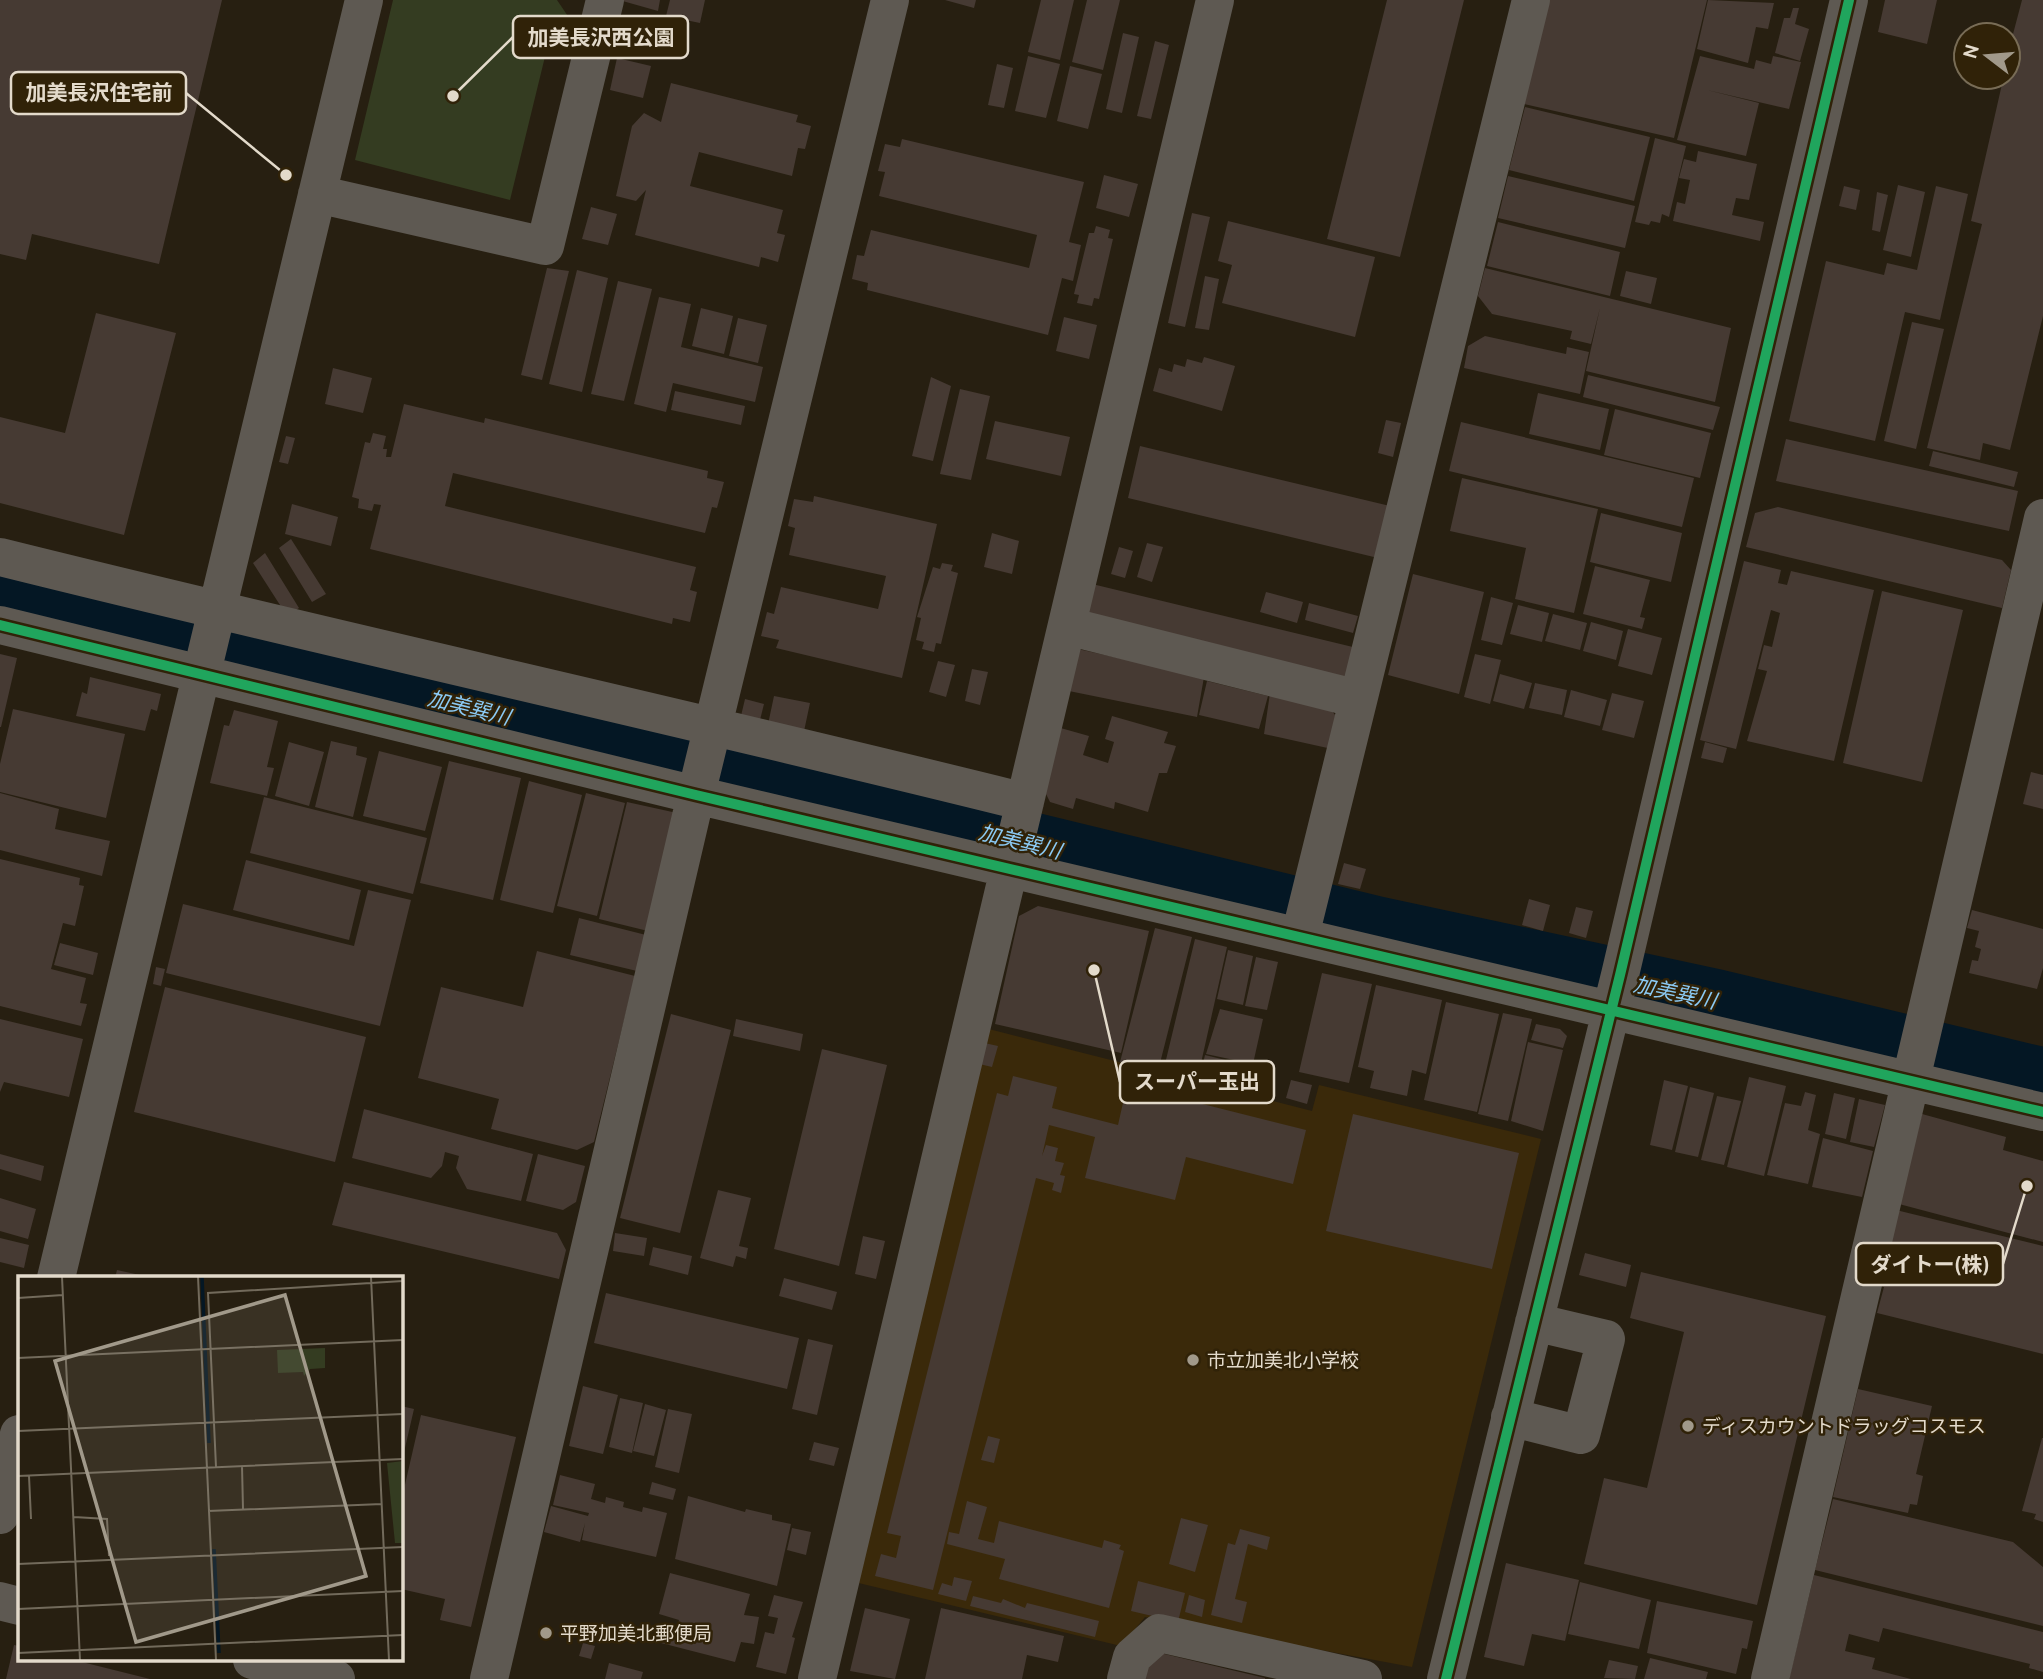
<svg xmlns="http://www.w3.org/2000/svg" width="2043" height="1679" font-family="Cabin,'Noto Sans JP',sans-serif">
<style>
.built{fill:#3a290a}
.green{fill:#343c21}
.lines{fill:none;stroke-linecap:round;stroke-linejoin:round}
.river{stroke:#041724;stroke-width:65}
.building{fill:#463a33}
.minor{stroke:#5e5952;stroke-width:38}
.cycleway-casing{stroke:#302208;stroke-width:15}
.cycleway{stroke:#20a55d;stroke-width:10}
.poi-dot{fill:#a1998a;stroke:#302208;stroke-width:2.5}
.labels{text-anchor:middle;stroke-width:5;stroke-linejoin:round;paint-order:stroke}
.poi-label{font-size:19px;fill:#e3dacb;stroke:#302208;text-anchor:start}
.water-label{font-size:21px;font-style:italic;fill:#8bcaf4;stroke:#302208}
.inset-river{fill:none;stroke:#041724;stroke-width:3.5}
.inset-road{fill:none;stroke:#726a5b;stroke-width:2}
.view{fill:#a1998a;fill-opacity:0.15;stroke:#a1998a;stroke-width:3.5}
.inset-edge{fill:none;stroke:#e3dacb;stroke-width:3.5}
.leader{fill:none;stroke:#e3dacb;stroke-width:2.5}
.callout-dot{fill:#e3dacb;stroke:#302208;stroke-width:2.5}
.callout{fill:#302208;stroke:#e3dacb;stroke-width:2.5}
.callout-label{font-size:21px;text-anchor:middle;font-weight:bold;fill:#e3dacb}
</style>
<rect width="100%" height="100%" fill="#271f11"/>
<path class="built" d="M981 1027 1312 1111 1319 1085 1541 1139 1412 1667 1145 1617 1121 1646 846 1580Z"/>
<path class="green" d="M393 0H557L578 31 552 28 510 200 355 160Z"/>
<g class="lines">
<path class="river" d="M0 594 1378 929 1718 1002 2043 1080"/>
</g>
<path class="building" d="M0 0H222L159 264 32 234 26 260 0 254Z
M619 0H660L658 11Z
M670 0H705L700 23 666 16Z
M945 0H976L974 8Z
M1041 0H1074L1060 60 1028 52Z
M1087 0H1120L1103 70 1072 62Z
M1387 0H1464L1400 257 1327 239Z
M1549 0H1707L1674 138 1524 104Z
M1708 0 1774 3 1768 29 1756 27 1748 63 1697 49Z
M1885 0H1937L1927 44 1878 32Z
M2022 0H2043V316L2010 450 1983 443 1980 460 1927 448 1982 224 1971 221 2002 84 1994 81 1996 77H2008V53Z
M1793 8H1799L1795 24 1809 29 1800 61 1775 53 1784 18H1790Z
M1123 33 1139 37 1122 113 1106 109Z
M1155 41 1169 45 1151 119 1137 116Z
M1028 56 1060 64 1046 118 1015 111Z
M1700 56 1754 69 1756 60 1771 64 1773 56 1801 62 1789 109 1707 90 1759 103 1746 156 1677 140Z
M617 58 651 66 643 98 610 90Z
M997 64 1013 68 1004 108 988 105Z
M1070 66 1102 74 1088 129 1057 121Z
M671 83 798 115 796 122 811 126 805 149 798 148 792 176 699 152 690 186 783 210 777 233 785 235 778 262 761 257 759 267 635 235 646 190 636 201 616 196 632 126 644 113 661 122Z
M1525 107 1650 137 1634 201 1509 170Z
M1655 138 1686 146 1669 217 1662 214 1660 223 1651 221 1649 225 1635 222Z
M902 139 1084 182 1069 242 1081 245 1073 281 1062 278 1048 335 867 290 868 283 852 279 857 255 864 256 871 230 1029 268 1037 235 879 196 885 172 878 171 885 144 900 147Z
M1698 151 1757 164 1749 200 1736 198 1732 215 1764 222 1760 241 1673 221 1677 202 1685 204 1690 180 1679 178 1684 159 1696 162Z
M1104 175 1138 184 1129 217 1096 208Z
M1508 176 1635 206 1625 248 1498 218Z
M1898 185 1925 192 1911 257 1883 250Z
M1844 186 1860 190 1856 210 1839 206Z
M1936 186 1968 194 1940 320 1905 312 1875 441 1789 421 1826 261 1884 275 1887 263 1917 270Z
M1877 192 1888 195 1880 232 1872 230Z
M591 207 617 214 608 245 582 239Z
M1192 213 1210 217 1185 327 1168 323Z
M1228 221 1375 257 1355 337 1222 303 1232 265 1218 261Z
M1498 222 1620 252 1610 296 1487 266Z
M1096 226 1110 230 1108 238 1113 239 1099 299 1094 298 1092 306 1077 303 1079 295 1074 294 1089 233H1094Z
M547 268 569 271 542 380 521 375Z
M1485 268 1731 328 1715 402 1586 371 1600 308 1591 344 1570 339 1572 331 1492 314 1478 296Z
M577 270 608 278 582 392 549 384Z
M1626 271 1657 278 1651 304 1620 296Z
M1205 276 1219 279 1209 330 1195 328Z
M618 281 652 289 624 401 591 394Z
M659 297 691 304 681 347 763 367 755 402 673 383 666 412 634 404Z
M701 308 733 316 724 354 692 346Z
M96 313 176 333 124 535 0 503V417L65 433Z
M1064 317 1097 325 1089 359 1056 351Z
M738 318 767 325 758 363 729 356Z
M1912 322 1944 329 1916 449 1884 441Z
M1485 336 1566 354 1567 347 1589 352 1580 394 1464 368 1468 346Z
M1204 357 1235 366 1222 411 1153 391 1159 368 1172 372 1174 364 1185 367 1187 359 1202 363Z
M333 368 372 378 363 413 325 404Z
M1588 375 1720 407 1713 430 1583 397Z
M931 377 951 386 933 461 912 456Z
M960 389 990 396 971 480 940 474Z
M675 391 745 406 741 425 671 410Z
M1538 393 1609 409 1600 450 1529 434Z
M404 404 484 423 485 418 708 471 707 478 724 482 717 508 712 507 705 533 453 473 445 506 696 567 690 590 697 592 690 622 673 618 672 624 370 549 381 505 374 504 372 511 358 508 359 499 352 497 365 442 370 443 373 433 386 436 383 449H387L386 457H391Z
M1615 409 1711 433 1700 478 1604 455Z
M1386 420 1401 423 1393 457 1378 453Z
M995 421 1070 437 1061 476 986 459Z
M1461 422 1694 478 1682 527 1449 471Z
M286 436 295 438 288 464 279 462Z
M1786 439 2018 491 2009 531 1776 481Z
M1140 446 1390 506 1378 558 1128 498Z
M1933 451 2018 472 2014 487 1929 466Z
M1462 478 1598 509 1574 613 1515 599 1526 548 1450 531Z
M814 496 937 524 902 678 776 648 779 640 761 636 767 612 774 614 781 587 878 609 886 576 789 555 795 528 788 526 794 499 813 502Z
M292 504 338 517 331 546 285 534Z
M1778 507 2002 560 2011 570 2002 608 1746 547 1755 513Z
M1601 513 1682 533 1671 582 1590 562Z
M992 533 1019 541 1012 574 984 567Z
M291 539 326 594 312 602 279 548Z
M1147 543 1163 547 1152 582 1137 577Z
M1119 547 1133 551 1125 578 1111 574Z
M265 553 299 608 287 616 253 563Z
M1744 561 1781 570 1778 583 1787 585 1791 571 1874 590 1834 761 1747 741 1767 671 1758 669 1764 645 1772 647 1780 613 1771 610 1736 749 1700 740Z
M942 563 953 565 951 571 958 573 941 644 936 643 934 652 922 649 924 642 916 640 921 618 917 617 933 567 940 569Z
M1595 566 1650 580 1640 617 1645 618 1642 629 1583 614Z
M1413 574 1484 592 1459 694 1388 675Z
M1088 583 1357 648 1350 673 1342 680 1088 622Z
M1882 591 1963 610 1922 782 1843 763Z
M1266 592 1303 602 1297 623 1260 612Z
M1491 597 1513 603 1502 645 1481 640Z
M1309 603 1358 616 1353 633 1305 620Z
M1518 605 1549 613 1542 642 1510 634Z
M1553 614 1587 623 1580 650 1545 641Z
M1591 622 1623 631 1616 660 1583 651Z
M1628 629 1662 638 1652 675 1618 666Z
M1078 649 1204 677 1197 717 1064 690Z
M0 654 17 658 1 727H0Z
M1475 654 1501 660 1490 704 1464 697Z
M938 661 955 665 946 697 929 692Z
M972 669 988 672 980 705 965 701Z
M1500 674 1532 683 1524 709 1493 701Z
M90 677 161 694 157 711 151 709 145 731 76 716 82 692 87 694Z
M1207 681 1268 696 1259 729 1199 715Z
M1535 683 1567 690 1562 715 1529 708Z
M1571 690 1607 700 1600 726 1564 717Z
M1270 693 1328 706 1339 720 1332 749 1264 734Z
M1612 693 1644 701 1634 738 1602 730Z
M774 696 810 703 803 736 767 729Z
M745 699 764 704 759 724 740 720Z
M13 709 125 734 106 818 0 792V764Z
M234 710 278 721 267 767 274 768 267 796 210 783 224 725 229 726Z
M1112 716 1168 732 1164 743 1176 746 1167 773H1159L1148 812 1115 802 1114 809 1076 798 1073 809 1050 802 1041 784 1057 727 1089 736 1083 755 1108 763 1114 742 1105 739Z
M331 741 357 747 356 755 367 758 353 817 315 807Z
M289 742 324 752 309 806 275 796Z
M1705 742 1727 748 1723 763 1701 758Z
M379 751 442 767 425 831 363 816Z
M449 761 521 778 493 900 420 883Z
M2031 772 2043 775V809L2023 804Z
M529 781 582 795 553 913 500 900Z
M0 793 59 809 55 829 110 841 102 876 0 850Z
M586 793 625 803 597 916 557 906Z
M264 797 427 838 413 894 250 853Z
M627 802 677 813 648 931 599 919Z
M0 859 80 878 79 885 84 886 75 926 63 923 51 969 86 978 80 1003 87 1004 81 1026 0 1006Z
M246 860 361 890 349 940 233 910Z
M1344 863 1366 869 1360 889 1338 884Z
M368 890 411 900 380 1026 166 973 183 904 354 946Z
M1529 899 1550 905 1543 931 1522 925Z
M1038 906 1149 931 1121 1053 995 1024 1019 916Z
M1576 907 1593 911 1586 938 1569 933Z
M1972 910 2043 929V968L2037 989 1969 973 1972 960 1978 961 1981 949 1975 947 1979 931 1967 928Z
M579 918 646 935 637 971 570 955Z
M1155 928 1192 937 1158 1071 1120 1062Z
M1195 939 1227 947 1199 1072 1165 1064Z
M60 943 98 953 93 975 54 965Z
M1228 950 1253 956 1243 1005 1217 999Z
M537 951 635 976 594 1142 577 1150 491 1129 499 1099 418 1078 441 987 523 1007Z
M1256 957 1278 962 1267 1010 1245 1006Z
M156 967 165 969 161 986 153 984Z
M1322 973 1372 984 1349 1083 1299 1072Z
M1376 985 1442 1000 1426 1074 1412 1070 1407 1096 1370 1088 1374 1071 1358 1067Z
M165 987 366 1037 335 1162 134 1112Z
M1446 1002 1499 1014 1477 1112 1424 1100Z
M1220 1009 1263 1019 1253 1064 1206 1054Z
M1503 1013 1532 1019 1508 1121 1478 1114Z
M671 1014 731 1030 680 1233 620 1218Z
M0 1019 83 1039 69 1097 4 1082 0 1092Z
M736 1019 803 1034 800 1051 733 1036Z
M1536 1024 1560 1029 1567 1036 1563 1048 1531 1040Z
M980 1042 998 1046 992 1067 975 1063Z
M1528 1042 1563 1050 1543 1131 1511 1121Z
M822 1049 887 1065 839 1266 774 1249Z
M1205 1055 1250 1066 1244 1087 1200 1076Z
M1013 1076 1057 1087 1052 1108 1118 1125 1127 1085 1306 1130 1293 1184 1186 1157 1175 1200 1085 1178 1095 1137 1049 1125 1042 1156 1046 1145 1058 1148 1055 1161 1064 1163 1060 1175 1065 1176 1061 1193 1052 1190 1054 1183 1036 1178 933 1590 875 1576 881 1554 896 1558 901 1536 887 1533 997 1093 1008 1096Z
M1749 1077 1786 1086 1764 1176 1727 1167Z
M1291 1080 1312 1085 1307 1104 1286 1098Z
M1664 1080 1688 1086 1672 1150 1650 1145Z
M1690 1087 1714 1093 1698 1157 1675 1152Z
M1805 1092 1816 1095 1808 1130 1820 1134 1808 1184 1767 1175 1785 1103 1801 1106Z
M1834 1093 1855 1098 1846 1139 1825 1134Z
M1717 1096 1741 1101 1724 1165 1701 1160Z
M1859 1099 1885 1105 1874 1147 1850 1142Z
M364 1109 533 1154 521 1201 467 1189 456 1168 459 1156 445 1152 442 1166 431 1178 352 1158Z
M1353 1114 1519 1153 1492 1269 1326 1231Z
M1922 1114 2006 1137 2003 1150 2043 1161V1242L1899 1204Z
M1823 1138 1873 1151 1862 1197 1812 1187Z
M0 1154 44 1166 41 1181 0 1169Z
M538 1154 585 1166 576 1202 563 1210 526 1201Z
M344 1182 557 1233 566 1250 559 1279 332 1225Z
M718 1190 751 1198 739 1246 748 1248 746 1259 736 1256 733 1267 700 1258Z
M0 1198 36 1209 28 1239 0 1231Z
M1896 1210 2043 1246V1354L1877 1313 1884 1287 1877 1285Z
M615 1233 647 1238 644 1256 613 1251Z
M863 1236 885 1241 876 1279 855 1274Z
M0 1238 29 1245 24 1268 0 1262Z
M653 1247 692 1256 688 1275 649 1265Z
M1585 1253 1631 1265 1626 1287 1579 1275Z
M117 1270 149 1277V1278H115Z
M1641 1272 1826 1316 1757 1605 1584 1564 1604 1478 1647 1488 1684 1332 1630 1318Z
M784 1278 837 1292 832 1310 779 1296Z
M606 1293 799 1338 787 1389 594 1343Z
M808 1339 833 1345 817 1415 792 1409Z
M583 1386 618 1395 603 1454 569 1446Z
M1858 1389 1932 1406 1916 1474 1923 1476 1917 1505 1910 1504 1908 1513 1833 1497Z
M620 1398 643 1403 632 1453 609 1447Z
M645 1404 666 1410 654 1456 633 1451Z
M401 1406 414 1409 402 1461H401Z
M668 1409 692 1414 679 1473 655 1467Z
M421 1415 516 1437 471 1627 440 1620 445 1599 401 1589V1502Z
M988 1436 1000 1439 994 1463 981 1460Z
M2042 1438H2043V1522L2034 1519 2036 1514 2022 1511Z
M814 1442 839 1448 834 1466 809 1460Z
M560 1475 595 1484 591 1499 605 1503 606 1497 624 1502 623 1507 642 1512 643 1507 667 1513 656 1557 582 1540 585 1523 580 1542 544 1532 551 1506 588 1516 589 1513 553 1505Z
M652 1482 676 1489 673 1500 649 1494Z
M688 1496 745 1512 746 1509 772 1515V1520L791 1524 777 1586 675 1559Z
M1833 1499 2013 1542 2043 1567V1626L1815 1570Z
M967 1501 987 1507 978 1539 994 1543 999 1521 1102 1548 1104 1540 1121 1545 1119 1549 1124 1551 1109 1608 999 1579 1005 1559 947 1544 949 1532 959 1534Z
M1181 1518 1208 1525 1195 1572 1169 1564Z
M792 1528 811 1532 806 1555 787 1550Z
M1240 1529 1270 1537 1267 1550 1248 1544 1235 1599 1247 1602 1242 1623 1211 1615 1228 1543 1235 1545Z
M1506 1563 1579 1580 1565 1641 1532 1634 1524 1666 1484 1657Z
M670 1573 750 1594 744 1615 759 1617 754 1644 741 1642 735 1662 661 1643 665 1626 676 1629 679 1620 659 1614Z
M1814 1575 2043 1632V1672L2029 1668 2030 1664 1883 1628 1879 1642 1849 1634 1845 1651 1875 1658 1872 1669 1911 1679H1789Z
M954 1577 972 1581 966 1601 938 1594 942 1583 952 1586Z
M1138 1581 1185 1593 1178 1622 1131 1611Z
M1580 1582 1651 1600 1639 1649 1568 1634Z
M774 1595 803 1602 792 1637 795 1638 786 1674 756 1667 765 1632 774 1634 778 1618 768 1616Z
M1189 1595 1205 1600 1202 1617 1185 1612Z
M973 1596 1001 1603 1003 1599 1025 1608 1027 1603 1099 1621 1095 1637 970 1606Z
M1657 1601 1753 1621 1747 1649 1742 1648 1736 1674 1647 1653Z
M865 1608 910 1619 895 1679 850 1671Z
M941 1608 1064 1636 1058 1662 1027 1655 1022 1679H925Z
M583 1643 595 1646 591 1659 579 1656Z
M14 1645 19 1646V1660H74L150 1679H6Z
M1152 1651 1265 1678V1679H1145Z
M1650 1658 1708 1672 1706 1679H1644Z
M1609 1660 1638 1666 1635 1679 1604 1678Z
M609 1663 643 1672 641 1679H605Z"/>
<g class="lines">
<path class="minor" d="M317 194 545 246 605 0
M0 557C341 642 684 717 1025 802
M0 625 696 795 2043 1112
M1067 626 1358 699
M1300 936 1531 0
M56 1278 364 0
M1510 1417 1581 1435 1606 1339 1534 1322
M0 1515 19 1434
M0 1601 19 1606
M252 1660 336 1679
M489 1679 696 795 890 0
M817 1679 1215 0
M1126 1679 1132 1657 1159 1633 1363 1679
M1446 1679 1620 975 1849 0
M1770 1679 2043 518"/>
<defs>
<path id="cycleway" d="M0 625 696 795 2043 1112
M1446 1679 1620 975 1849 0"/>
</defs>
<use href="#cycleway" class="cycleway-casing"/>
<use href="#cycleway" class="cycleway"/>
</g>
<g class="poi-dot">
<circle cx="1193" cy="1360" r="7"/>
<circle cx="1688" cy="1426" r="7"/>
<circle cx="546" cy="1633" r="7"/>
</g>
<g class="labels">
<g class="poi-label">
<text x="1207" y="1367">市立加美北小学校</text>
<text x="1702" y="1433">ディスカウントドラッグコスモス</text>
<text x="560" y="1640">平野加美北郵便局</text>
</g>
<g class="water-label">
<text transform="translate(469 708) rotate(14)" y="7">加美巽川</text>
<text transform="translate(1020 842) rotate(14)" y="7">加美巽川</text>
<text transform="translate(1675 993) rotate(12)" y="7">加美巽川</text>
</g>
</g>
<g transform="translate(18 1276)">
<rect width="385" height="385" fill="#271f11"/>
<path d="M307 72V92L292 93 286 100 285 96 260 97 259 74ZM385 185V267H377L369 187Z" fill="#343c21"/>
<path class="inset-river" d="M184 1 191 167M196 273 201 377"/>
<path class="inset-road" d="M44 1 62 384M180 1 198 384M353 1 371 384M0 22 45 19M0 82 385 64M0 155 385 138M224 190 225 233M198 191 190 17 385 5M0 200 385 183M11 200 13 243M190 235 364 228M56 241 89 243 91 280M0 288 385 271M0 333 385 315M0 377 385 359"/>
<path class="view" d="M267 19 348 300 118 366 37 85Z"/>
<rect width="385" height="385" class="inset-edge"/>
</g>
<path class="leader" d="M453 96L513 37M286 175L186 93M1094 970L1120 1082M2027 1186L2003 1264"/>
<g class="callout-dot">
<circle cx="453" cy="96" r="7"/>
<circle cx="286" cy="175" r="7"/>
<circle cx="1094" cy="970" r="7"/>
<circle cx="2027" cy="1186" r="7"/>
</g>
<g class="callout">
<rect x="513" y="16" width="175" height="42" rx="7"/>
<rect x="11" y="72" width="175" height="42" rx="7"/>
<rect x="1120" y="1061" width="154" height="42" rx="7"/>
<rect x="1856" y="1243" width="147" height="42" rx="7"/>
</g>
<g class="callout-label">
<text x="601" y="45">加美長沢西公園</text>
<text x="99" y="100">加美長沢住宅前</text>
<text x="1197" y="1089">スーパー玉出</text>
<text x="1930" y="1272">ダイトー(株)</text>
</g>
<g transform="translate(1987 56) rotate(286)"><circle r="33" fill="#302208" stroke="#786c56" stroke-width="2"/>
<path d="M0-5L12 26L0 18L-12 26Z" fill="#a1998a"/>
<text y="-10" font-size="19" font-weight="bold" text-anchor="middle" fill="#e3dacb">N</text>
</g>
</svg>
